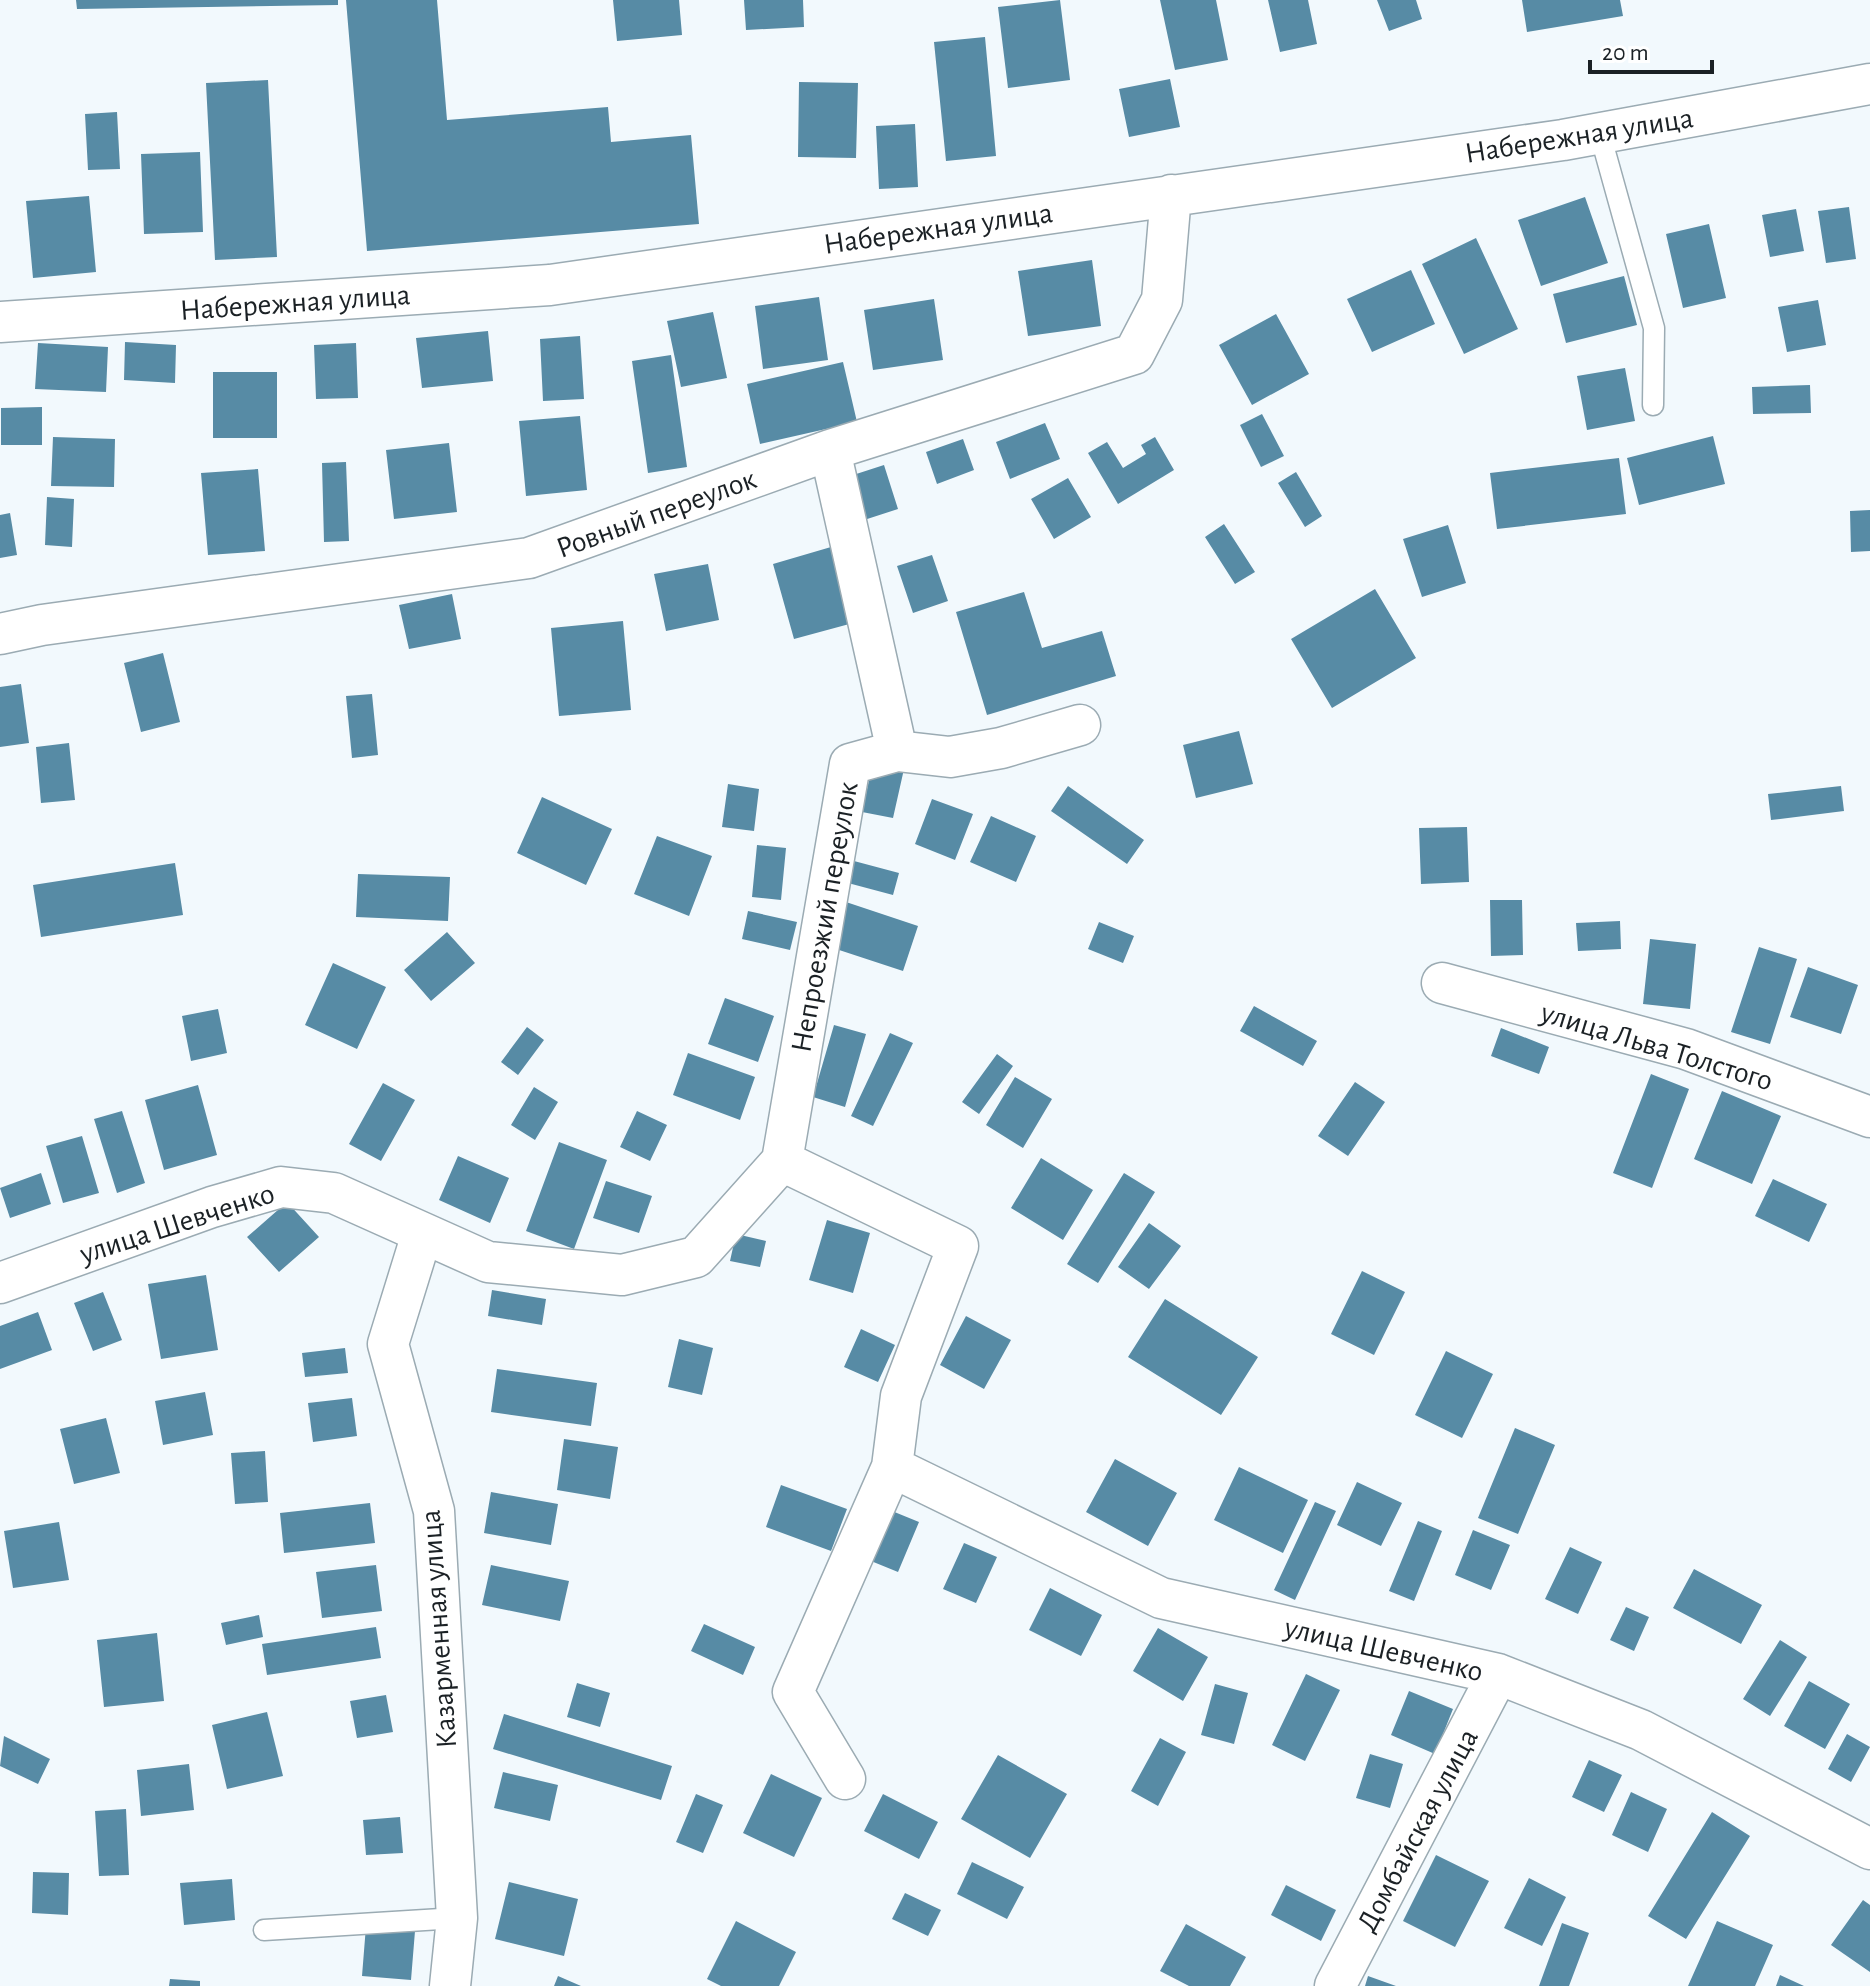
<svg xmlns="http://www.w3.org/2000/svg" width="1870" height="1986" font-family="'Alegreya Sans',sans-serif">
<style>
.building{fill:#578ba5}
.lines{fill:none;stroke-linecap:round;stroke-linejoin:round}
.service-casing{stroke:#9babb3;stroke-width:23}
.minor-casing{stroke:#9babb3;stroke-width:43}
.service{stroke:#fff;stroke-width:20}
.minor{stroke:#fff;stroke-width:40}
.labels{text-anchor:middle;stroke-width:6;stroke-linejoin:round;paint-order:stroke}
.street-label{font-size:30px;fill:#1b2125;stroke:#fff}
</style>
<rect width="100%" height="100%" fill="#f2f9fd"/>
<path class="building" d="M76 0H338V5L77 9Z
M346 0H437L447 120 608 107 611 142 691 135 699 224 367 251Z
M613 0H679L682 35 617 41Z
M744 0H803L804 27 746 30Z
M1060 0 1070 80 1008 88 998 7Z
M1160 0H1216L1228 60 1175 70Z
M1268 0H1308L1317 44 1280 52Z
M1377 0H1416L1422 19 1389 31Z
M1522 0H1620L1623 16 1527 32Z
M985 37 996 156 946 161 934 42Z
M1170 79 1180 127 1129 137 1119 89Z
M268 80 277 257 215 260 206 83Z
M799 82 858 83 856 158 798 157Z
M117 112 120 169 88 170 85 114Z
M915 124 918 187 879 189 876 126Z
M200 152 203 232 144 234 141 154Z
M89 196 96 272 33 278 26 201Z
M1585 197 1608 263 1541 286 1518 220Z
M1849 207 1856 259 1826 263 1818 211Z
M1796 209 1804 251 1770 257 1762 215Z
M1709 224 1726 298 1683 308 1666 234Z
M1476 238 1518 329 1464 354 1422 264Z
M1092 260 1101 326 1028 336 1018 271Z
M1411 270 1435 324 1372 352 1347 299Z
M1624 276 1637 325 1566 343 1553 294Z
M819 297 828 360 763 369 755 306Z
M934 299 943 360 873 370 864 310Z
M1818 300 1826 345 1787 352 1778 307Z
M713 312 727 378 681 387 667 321Z
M1276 314 1309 374 1252 405 1219 345Z
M488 331 493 381 422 388 416 338Z
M580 336 584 399 543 401 540 339Z
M125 342 176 345 175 383 124 380Z
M38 343 108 347 106 392 35 389Z
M356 343 358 398 316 399 314 345Z
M671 355 687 467 648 473 632 361Z
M843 362 857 422 760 444 747 384Z
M1625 368 1635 421 1587 430 1577 376Z
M213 372H277V438H213Z
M1810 385 1811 413 1753 414 1752 387Z
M42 407V445H1V408Z
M1262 414 1284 456 1261 467 1240 425Z
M580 416 587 490 526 496 519 421Z
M1045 423 1060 459 1010 479 996 442Z
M1713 436 1725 484 1639 505 1627 458Z
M53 437 115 439 114 487 51 486Z
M1155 437 1174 470 1118 504 1088 453 1107 442 1123 468 1146 454 1141 445Z
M963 439 974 470 937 484 926 452Z
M449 443 457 512 394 519 386 450Z
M1619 458 1626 514 1497 529 1490 473Z
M346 462 349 541 324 542 322 463Z
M884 465 898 509 861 521 847 477Z
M258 469 265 551 208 555 201 473Z
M1296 472 1322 516 1305 527 1278 483Z
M1068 478 1091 517 1054 539 1031 499Z
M47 497 74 499 72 547 45 545Z
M1870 510V551L1851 552 1850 511Z
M10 513 17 555 0 558V515Z
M1224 524 1255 572 1235 584 1205 537Z
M1448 525 1466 583 1422 597 1403 539Z
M831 547 853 623 794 639 773 564Z
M932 555 948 601 913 613 897 566Z
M708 564 719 620 666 631 654 574Z
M1375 589 1416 658 1332 708 1291 639Z
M1024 592 1042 648 1102 631 1116 676 987 715 956 612Z
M452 594 461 639 409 649 399 605Z
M623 621 631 710 559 716 551 628Z
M163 653 180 722 141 732 124 663Z
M21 684 29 743 0 747V687Z
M372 694 378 755 352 758 346 696Z
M1239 731 1253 784 1196 798 1183 745Z
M69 743 75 800 41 803 36 747Z
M873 762 904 769 893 818 862 812Z
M728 784 759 789 754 831 722 827Z
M1068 786 1144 840 1127 864 1051 811Z
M1841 786 1844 811 1771 820 1768 794Z
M542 797 612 829 586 885 517 853Z
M932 799 973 814 955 860 915 844Z
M991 816 1036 836 1016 882 970 862Z
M1467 827 1469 882 1421 884 1419 828Z
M657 836 712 856 689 916 634 894Z
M757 845 786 848 781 900 752 897Z
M854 861 899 873 893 895 848 883Z
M175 863 183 915 41 937 33 885Z
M358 874 450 877 448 921 356 917Z
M1490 900H1522L1523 955 1491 956Z
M846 902 918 926 903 971 830 947Z
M748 911 797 922 790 950 742 939Z
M1620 921 1621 949 1578 951 1576 923Z
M1099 922 1134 936 1123 963 1088 949Z
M447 932 475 963 431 1001 404 970Z
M1650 939 1696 944 1690 1009 1643 1004Z
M1759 947 1797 959 1770 1044 1731 1032Z
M333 963 386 987 357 1049 305 1025Z
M1808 967 1858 985 1841 1034 1790 1017Z
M725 998 774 1016 758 1062 708 1044Z
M1254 1006 1317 1041 1303 1066 1240 1031Z
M218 1009 227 1053 191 1061 182 1016Z
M834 1025 866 1034 845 1107 813 1097Z
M527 1027 544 1040 518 1075 501 1062Z
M1501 1028 1549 1047 1539 1074 1491 1056Z
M890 1033 913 1043 873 1126 851 1116Z
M688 1053 755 1077 740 1120 673 1095Z
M997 1054 1013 1066 979 1114 962 1102Z
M1651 1074 1689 1089 1652 1188 1613 1173Z
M1015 1077 1052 1099 1023 1148 986 1125Z
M1355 1082 1385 1102 1348 1156 1318 1136Z
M383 1083 415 1100 381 1161 349 1144Z
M198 1085 217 1155 164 1170 145 1100Z
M534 1087 558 1102 535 1140 511 1125Z
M1722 1091 1781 1116 1752 1184 1694 1159Z
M122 1111 145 1183 117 1193 94 1119Z
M637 1111 667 1125 650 1161 620 1147Z
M82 1136 99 1193 63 1203 46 1146Z
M559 1142 607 1160 574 1249 526 1231Z
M458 1156 509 1178 490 1223 439 1200Z
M1041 1158 1093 1190 1063 1240 1011 1208Z
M41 1173 51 1204 10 1218 0 1188Z
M1124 1173 1155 1192 1098 1283 1067 1264Z
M1773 1179 1827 1204 1809 1242 1755 1216Z
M606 1181 652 1196 639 1233 593 1218Z
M287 1202 319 1237 279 1272 247 1237Z
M827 1220 870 1233 853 1293 809 1280Z
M1149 1223 1181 1246 1149 1289 1118 1267Z
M736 1234 766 1241 760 1267 730 1261Z
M1362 1271 1405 1292 1374 1355 1331 1334Z
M206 1275 218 1350 161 1359 148 1284Z
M492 1290 546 1299 542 1325 488 1316Z
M103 1292 122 1340 93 1351 74 1303Z
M1165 1299 1258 1357 1221 1415 1128 1357Z
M38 1312 52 1350 0 1369V1326Z
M966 1316 1011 1340 984 1389 940 1365Z
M861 1329 895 1345 878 1382 844 1367Z
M679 1339 713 1348 702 1395 668 1387Z
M345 1348 348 1373 305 1377 302 1353Z
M1446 1351 1493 1374 1462 1438 1415 1415Z
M497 1369 597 1383 591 1426 491 1412Z
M205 1392 213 1435 163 1445 155 1401Z
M352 1398 357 1436 313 1442 308 1403Z
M106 1418 120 1473 74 1484 60 1429Z
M1515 1428 1555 1445 1518 1534 1478 1518Z
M564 1439 618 1447 610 1499 557 1490Z
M265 1451 268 1502 235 1504 231 1453Z
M1115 1459 1177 1493 1148 1546 1086 1512Z
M1239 1467 1308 1500 1283 1553 1214 1520Z
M1357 1482 1402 1503 1381 1546 1337 1525Z
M781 1485 847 1509 831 1551 766 1527Z
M491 1492 558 1504 551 1545 484 1533Z
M1315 1502 1336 1511 1295 1600 1274 1590Z
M370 1503 375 1543 284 1553 280 1513Z
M892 1511 919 1522 898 1572 871 1561Z
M1418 1521 1442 1531 1414 1601 1389 1591Z
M59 1522 69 1580 13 1588 4 1531Z
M1473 1530 1510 1545 1491 1590 1455 1575Z
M964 1543 997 1557 976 1603 943 1589Z
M1570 1547 1602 1562 1578 1614 1545 1599Z
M376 1565 382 1611 322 1618 316 1572Z
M491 1565 569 1581 560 1621 482 1605Z
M1694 1569 1762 1605 1741 1644 1673 1608Z
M1050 1588 1102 1615 1081 1656 1029 1630Z
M1626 1607 1649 1617 1634 1651 1610 1640Z
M259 1615 263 1637 226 1645 221 1623Z
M704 1624 755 1647 743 1675 691 1651Z
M376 1627 381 1658 267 1675 262 1644Z
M1158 1628 1208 1657 1183 1701 1133 1671Z
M157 1633 164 1701 104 1707 97 1640Z
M1780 1640 1807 1657 1770 1716 1743 1699Z
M1306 1674 1340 1690 1305 1761 1272 1745Z
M1809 1681 1850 1704 1825 1749 1784 1726Z
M577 1683 610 1693 600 1727 567 1717Z
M1215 1684 1248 1693 1234 1744 1201 1735Z
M1409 1691 1453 1709 1435 1754 1391 1735Z
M386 1695 393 1732 357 1738 350 1701Z
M267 1712 283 1776 227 1789 212 1725Z
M504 1714 672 1766 661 1800 493 1749Z
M1847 1734 1870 1747 1851 1782 1828 1769Z
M4 1736 50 1759 38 1784 0 1766Z
M1160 1738 1186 1752 1158 1806 1131 1791Z
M1370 1754 1403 1764 1390 1808 1356 1798Z
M998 1755 1067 1794 1030 1858 961 1819Z
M1589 1760 1622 1775 1604 1812 1572 1797Z
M189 1764 194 1810 141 1816 137 1770Z
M503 1772 558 1785 550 1821 494 1808Z
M771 1774 822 1798 794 1857 743 1833Z
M1631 1792 1667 1809 1648 1852 1612 1835Z
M696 1794 723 1805 703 1853 676 1842Z
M883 1794 938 1822 919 1859 864 1831Z
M126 1809 129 1875 99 1876 95 1811Z
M1712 1812 1750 1836 1686 1939 1648 1916Z
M400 1817 403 1853 366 1855 363 1820Z
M1436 1855 1489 1881 1455 1947 1403 1921Z
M972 1862 1024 1887 1007 1919 957 1894Z
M33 1872 69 1873 68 1915 32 1913Z
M1529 1878 1566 1897 1542 1946 1504 1928Z
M232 1879 235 1920 184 1925 180 1883Z
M509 1882 578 1899 564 1956 495 1939Z
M1286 1885 1336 1910 1321 1941 1271 1915Z
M905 1893 941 1910 928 1936 892 1919Z
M1863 1900 1870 1905V1972L1831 1945Z
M736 1921 796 1952 779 1986H721L707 1979Z
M1717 1921 1773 1945 1755 1986H1688Z
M1562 1923 1589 1933 1569 1986H1539Z
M1186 1924 1246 1957 1230 1986H1189L1160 1971Z
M366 1926 415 1931 411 1980 362 1976Z
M1780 1975 1804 1986H1776Z
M558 1976 581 1986H554Z
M1368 1976 1396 1986H1365Z
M170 1979 200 1981V1986H169Z"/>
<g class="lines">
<defs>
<path id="service" d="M1600 134 1654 328 1653 405
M264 1930 457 1918"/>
<path id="minor" d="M0 322 550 285 1563 140 1870 84
M830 450 897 751
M0 634 42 625 529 558 830 450 1134 354 1162 300 1171 195
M1442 983 1686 1049 1870 1117
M782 1161 850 764 897 751 950 757 1001 748 1080 725
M422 1234 388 1344 434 1511 457 1918 450 1986
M0 1283 212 1207 281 1187 334 1193 488 1262 622 1275 696 1257 782 1161 958 1246 901 1396 892 1467 1161 1598 1498 1674 1641 1730 1870 1849
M845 1779 793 1692 892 1467
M1335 1986 1498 1674"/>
</defs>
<use href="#service" class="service-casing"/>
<use href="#minor" class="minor-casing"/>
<use href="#service" class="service"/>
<use href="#minor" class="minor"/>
</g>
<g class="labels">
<g class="street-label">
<text transform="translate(1579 135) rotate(-9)" y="10">Набережная улица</text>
<text transform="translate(938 228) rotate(-8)" y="10">Набережная улица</text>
<text transform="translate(295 302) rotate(-4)" y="10">Набережная улица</text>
<text transform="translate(656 513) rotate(-20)" y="10">Ровный переулок</text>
<text transform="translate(824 917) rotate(-80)" y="10">Непроезжий переулок</text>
<text transform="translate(1657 1046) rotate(17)" y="10">улица Льва Толстого</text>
<text transform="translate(177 1223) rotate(-18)" y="10">улица Шевченко</text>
<text transform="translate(438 1629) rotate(-94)" y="10">Казарменная улица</text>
<text transform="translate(1384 1649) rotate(13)" y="10">улица Шевченко</text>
<text transform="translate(1417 1830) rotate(-62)" y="10">Домбайская улица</text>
</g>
</g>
<path d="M1590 60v12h122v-12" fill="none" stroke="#1b2125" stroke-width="4"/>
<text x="1602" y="60" font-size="24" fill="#1b2125" stroke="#ffffff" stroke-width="6" paint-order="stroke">20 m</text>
</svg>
